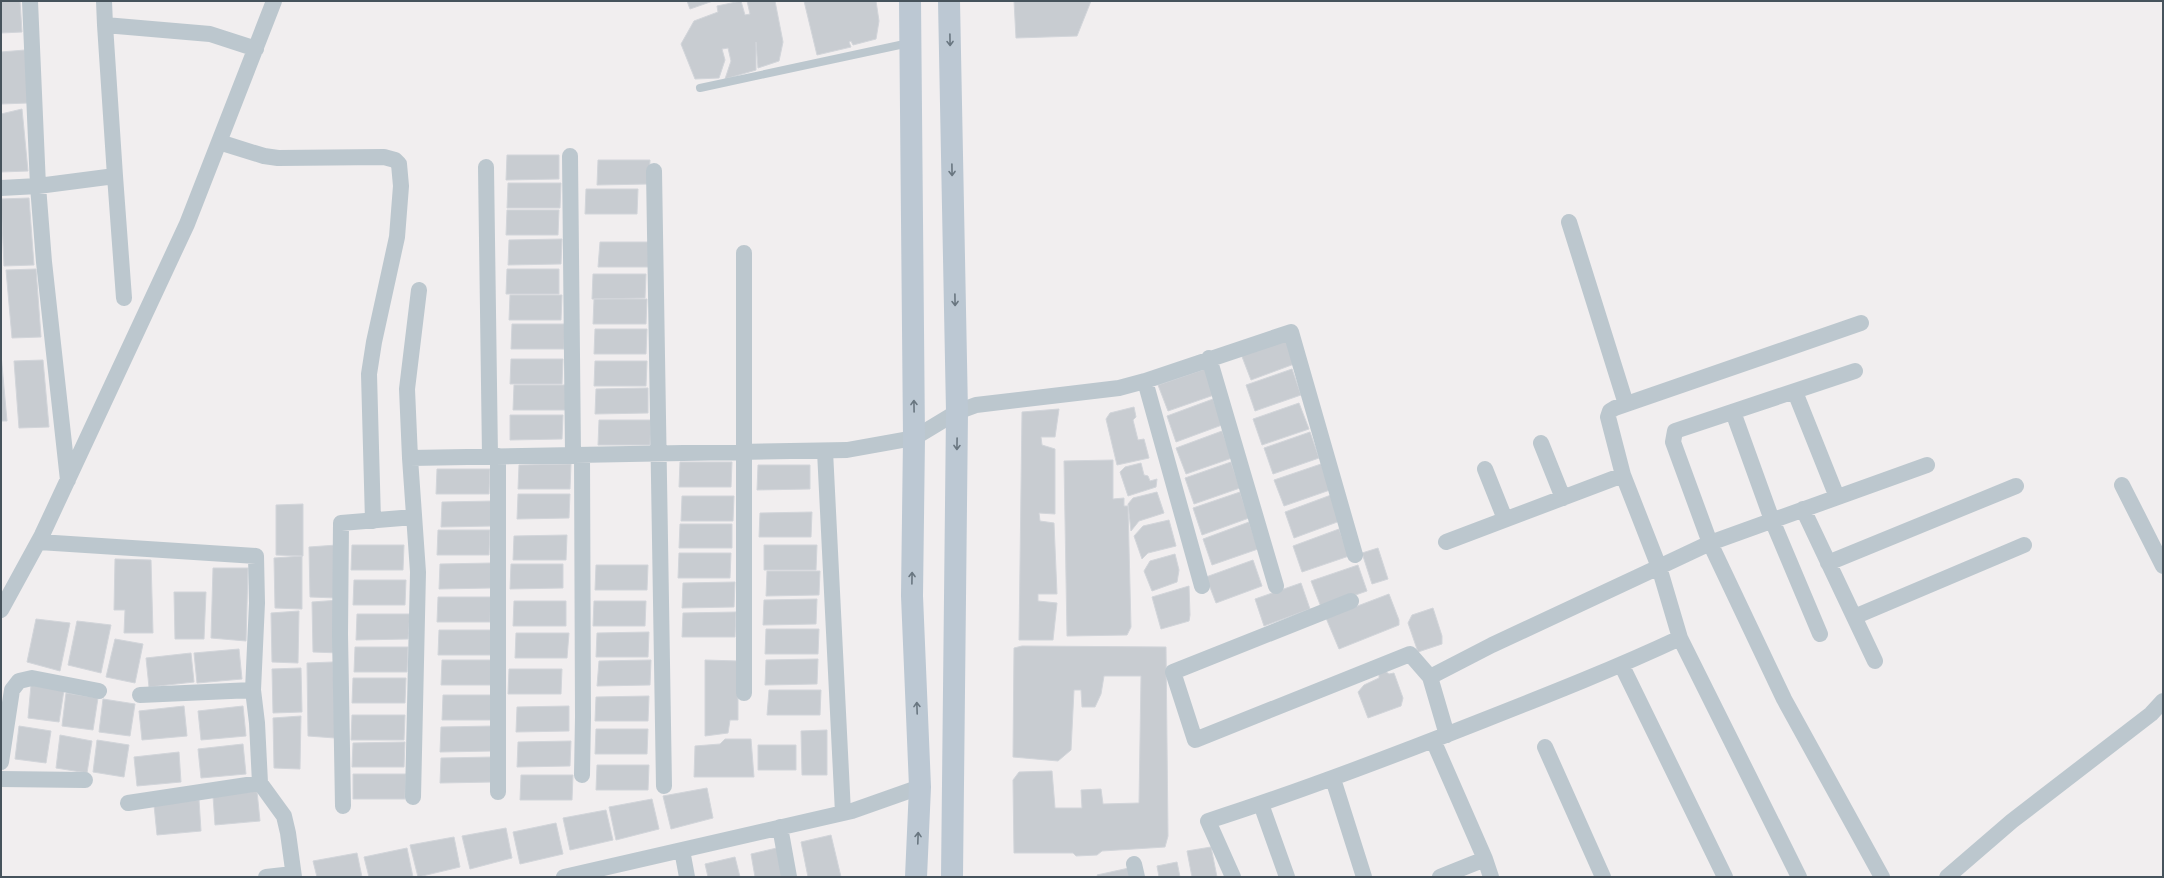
<svg xmlns="http://www.w3.org/2000/svg" width="2164" height="878" font-family="'Space Grotesk',sans-serif">
<style>
.building{fill:#c8ccd1;stroke:#d2d5da}
.lines{fill:none;stroke-linecap:round;stroke-linejoin:round}
.lane{stroke:#bcc7ce;stroke-width:8}
.street{stroke:#bcc7ce;stroke-width:16}
.secondary{stroke:#bcc8d3;stroke-width:22}
.oneway{stroke:#697680}
</style>
<rect width="100%" height="100%" fill="#f1eeef"/>
<path class="building" d="M1 1H20L22 32 1 33Z
M687 1H713L690 9Z
M741 1 745 15 750 14 747 1H775L783 42 779 61 758 68 756 42V70L725 79 731 61 728 48 722 49 725 60 719 78 695 79 681 44 694 21 718 12 717 6Z
M804 1H876L879 21 876 39 853 45 851 41 849 42 851 47 817 55Z
M1014 1H1091L1077 36 1016 38Z
M25 50 28 103 1 104V52Z
M22 109 28 171 1 172V114Z
M507 155H559V179L506 180Z
M598 160H650L649 184 597 185Z
M508 183H561L560 208H507Z
M586 189H638L637 214H585Z
M29 198 34 265 4 266 1 199Z
M507 210H559L558 235H506Z
M562 239 561 264 508 265 509 240Z
M600 242H652L651 267H598Z
M36 269 41 337 12 338 6 270Z
M507 269H559V294H506Z
M593 274H646L645 298 592 299Z
M510 295H562L561 320H509Z
M594 299H647L646 324H593Z
M512 324H565L564 349H511Z
M595 329H647L646 354H594Z
M1287 337 1297 363 1251 380 1241 354Z
M1 354 7 421H1Z
M511 359H563L562 384H510Z
M43 360 49 427 19 428 14 361Z
M595 361H647L646 386H594Z
M1205 369 1214 395 1168 411 1158 385Z
M1292 369 1301 395 1255 411 1246 385Z
M514 385H567L566 410H513Z
M648 388V413L595 414 596 389Z
M1213 399 1222 425 1176 442 1167 416Z
M1299 403 1309 429 1262 445 1253 419Z
M1134 407 1136 417 1133 420 1138 440 1144 439 1149 458 1117 465 1106 419 1110 413Z
M1059 409 1055 437H1041L1042 445 1055 449V514L1039 513 1040 521 1054 523 1057 594H1038V601L1057 603 1053 640H1019L1022 412Z
M510 415H563L562 439 510 440Z
M599 420H651L650 445H598Z
M1222 431 1232 458 1186 474 1176 448Z
M1310 432 1319 458 1273 474 1264 448Z
M1113 460V499L1124 498V506H1128L1131 627 1127 635 1067 636 1064 461Z
M680 462H732L731 487H679Z
M1231 462 1240 488 1194 504 1185 478Z
M1141 463 1144 475 1148 476 1150 481 1157 479 1156 487 1128 496 1120 472 1125 467Z
M571 464 570 489H518L519 465Z
M1321 464 1330 490 1284 506 1274 480Z
M758 465H810V489L757 490Z
M437 469H490L489 494H436Z
M1157 492 1164 513 1139 521 1131 531 1128 504 1133 498Z
M1240 492 1249 518 1202 535 1193 508Z
M518 494H570L569 518 517 519Z
M1331 495 1340 521 1294 538 1285 512Z
M682 496H734L733 521H681Z
M494 501 493 526 441 527 442 502Z
M303 504V556L276 555V505Z
M812 512 811 537H759L760 513Z
M1169 520 1176 546 1148 553 1142 559 1134 536 1143 526Z
M1249 522 1258 549 1212 565 1203 539Z
M680 524H732V548H679Z
M1339 529 1349 556 1302 572 1293 546Z
M438 530H490L489 555H437Z
M567 535 566 560H513L514 536Z
M337 545V598L310 597 309 547Z
M352 545H404L403 570H351Z
M764 545H817L816 570H764Z
M1378 548 1388 579 1372 584 1362 553Z
M679 553H731L730 578H678Z
M1175 554 1179 570 1177 582 1152 591 1144 571 1150 561Z
M302 556V609L275 608 274 558Z
M115 559 151 560 153 633H124L125 610H114Z
M1253 560 1262 586 1216 603 1206 577Z
M492 563 491 588 439 589 440 564Z
M511 564H563V588L510 589Z
M596 565H648L647 590H595Z
M1358 565 1367 591 1321 607 1311 581Z
M213 568H248L246 641 211 638Z
M767 571H820L819 595 766 596Z
M354 580H406L405 605H353Z
M735 582 734 607 682 608 683 583Z
M1301 583 1310 609 1264 626 1255 599Z
M1189 586 1190 615 1189 621 1161 629 1152 597Z
M174 592H206L204 639H175Z
M1389 594 1399 620V625L1339 649 1326 618Z
M438 597H491L490 622H437Z
M817 599 816 624 763 625 764 600Z
M340 600V653L313 652 312 602Z
M514 601H566V626H513Z
M594 601H646L645 626H593Z
M1433 608 1442 636V644L1418 652 1408 623 1412 615Z
M299 611 298 663 272 662 271 613Z
M736 612 735 637H682L683 613Z
M357 614H410L408 639 356 640Z
M36 619 70 623 60 671 27 662Z
M77 621 111 625 101 673 68 665Z
M766 629H819L818 654H765Z
M439 630H492L491 655H438Z
M649 632 648 657H596L597 633Z
M516 633H569L567 658H515Z
M115 639 143 644 135 683 106 677Z
M1022 646 1166 647 1168 836 1165 847 1102 851 1097 855 1076 856 1073 853H1014L1013 780 1019 772 1052 771 1055 808H1082L1081 790 1101 789 1103 804 1139 803 1141 676H1104L1101 694 1095 707H1082L1081 690H1074L1071 750 1058 761 1013 757 1014 648Z
M355 647H408L407 672H354Z
M239 649 242 679 197 683 194 653Z
M191 653 194 682 149 687 146 658Z
M818 659 817 684 765 685 766 660Z
M442 660H494L493 685H441Z
M651 660 650 685 597 686 599 661Z
M705 660 738 661V720H730L728 733 705 736Z
M333 662 335 738 308 736 307 663Z
M301 668 302 712 273 713 272 669Z
M509 669H562L561 694H508Z
M1385 671 1389 674 1394 673 1403 698 1401 706 1368 718 1358 692 1364 685 1379 678V674Z
M353 678H406L405 703H352Z
M31 685 64 690 59 722 28 718Z
M769 690H821L820 715H767Z
M66 693 98 698 93 730 62 726Z
M443 695H495V720H442Z
M649 696 648 721H595L596 697Z
M103 699 135 704 130 736 99 732Z
M184 706 187 736 142 740 139 711Z
M243 706 246 736 201 740 198 711Z
M569 706V731L516 732 517 707Z
M352 715H405L404 740H351Z
M301 716 300 769 274 768 273 718Z
M19 726 51 731 46 763 15 759Z
M494 726 493 751 440 752 441 727Z
M596 729H648L647 754H595Z
M827 730V775H802L801 731Z
M60 735 92 741 87 773 56 768Z
M725 739H751L754 777H694L695 746 720 744Z
M97 740 129 745 124 777 93 772Z
M571 741 570 766 517 767 518 742Z
M405 742 404 767H352L353 743Z
M243 744 246 774 201 778 198 749Z
M758 745H796V770H758Z
M179 752 181 782 137 786 134 757Z
M494 757 493 782 440 783 441 758Z
M597 765H649L648 790H596Z
M353 774H406L405 799H353Z
M521 775H573L572 800H520Z
M707 788 713 818 671 829 663 796Z
M257 791 260 821 215 825 213 796Z
M652 799 659 829 616 840 609 807Z
M199 800 201 831 157 835 154 805Z
M606 810 613 840 570 850 563 818Z
M556 823 563 854 520 864 513 832Z
M506 828 512 858 470 869 462 836Z
M831 835 841 877H808L801 842Z
M454 837 460 867 418 877 410 845Z
M781 847 788 877H755L751 854Z
M1211 847 1217 877H1192L1187 851Z
M407 848 413 877H369L364 857Z
M357 853 362 877H317L313 861Z
M735 857 740 877H708L705 864Z
M1177 862 1180 877H1159L1157 866Z
M1129 868 1131 877H1098L1097 875Z"/>
<g class="lines">
<path class="lane" d="M700 88 909 43"/>
<path class="street" d="M30 1 38 186 44 262 68 480
M104 1 105 25
M219 142 264 156 278 158 384 157 395 160 399 164 401 186 397 237 374 342 369 374 373 521
M570 156 573 455
M486 167 490 456
M654 171 664 786
M115 176 124 298
M1 188 38 186 115 176 105 25 210 34 256 49
M1569 222 1626 404
M744 253V693
M1209 358 1276 586
M1855 371 1675 431 1673 442 1710 543 1784 699 1882 877
M1145 381 1202 586
M1795 392 1837 497
M1733 412 1772 520 1820 634
M1541 443 1563 498
M825 451 843 813
M498 456V792
M410 458 407 389 419 290
M1485 469 1505 519
M2122 485 2163 566
M1803 509 1875 661
M39 542 256 556 257 603 253 690 257 723 260 783 284 816 288 833 294 877
M1446 542 1623 475
M1828 563 2016 486
M1351 601 1173 672 1195 740 1410 654 1430 677 1447 735
M1 610 42 535 187 224 274 1
M1854 617 2024 545
M1622 666 1725 877
M1430 677 1492 645 1659 567 1623 475 1608 417 1610 411 1615 408 1861 323
M140 695 253 690
M1433 740 1485 859 1440 877
M1545 747 1603 877
M1 762 12 690 19 681 32 678 99 691
M582 775 583 717 582 455
M1 779 85 780
M1333 779 1364 877
M413 797 418 572 410 458 847 450 914 438 957 412 976 405 1119 388 1145 381 1291 332 1355 555
M128 803 260 783
M1261 804 1287 877
M343 806 340 634 341 523 414 517
M780 827 789 877
M682 850 687 877
M1485 859 1491 877
M1134 864 1137 877
M266 877 293 874
M564 877 852 811 920 787
M1233 877 1208 821C1302 791 1393 756 1484 720 1550 694 1616 668 1680 638
M1799 877 1680 638 1659 567 1710 543 1927 465
M1947 877 2012 821 2151 714 2163 701"/>
<path class="secondary" d="M910 1 914 438 912 596 920 787 916 877
M949 1 957 412 952 877"/>
</g>
<defs><path id="oneway-shaft" d="M-6 0H5M1.5-3L5.5 0L1.5 3" fill="none" stroke-width="1.6" stroke-linecap="round" stroke-linejoin="round"/></defs>
<g class="oneway">
<use href="#oneway-shaft" transform="translate(950 40) rotate(89)"/>
<use href="#oneway-shaft" transform="translate(952 170) rotate(89)"/>
<use href="#oneway-shaft" transform="translate(955 300) rotate(89)"/>
<use href="#oneway-shaft" transform="translate(914 406) rotate(-91)"/>
<use href="#oneway-shaft" transform="translate(957 444) rotate(91)"/>
<use href="#oneway-shaft" transform="translate(912 578) rotate(-89)"/>
<use href="#oneway-shaft" transform="translate(917 708) rotate(-92)"/>
<use href="#oneway-shaft" transform="translate(918 838) rotate(-88)"/>
</g>
<rect width="2164" height="878" fill="none" stroke="#46535c" stroke-width="4"/>
</svg>
